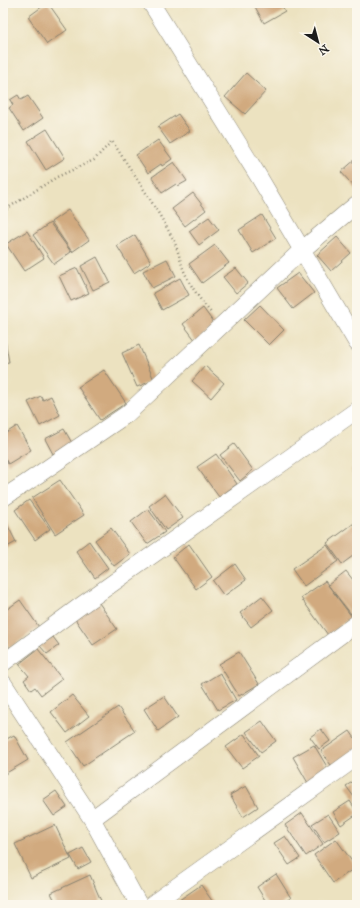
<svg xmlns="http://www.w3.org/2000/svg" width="360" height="908" font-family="'IM FELL Great Primer',serif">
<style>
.building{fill:#d1aa7f}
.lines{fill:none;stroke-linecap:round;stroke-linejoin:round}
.street-casing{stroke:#847f6e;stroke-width:18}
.path{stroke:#847f6e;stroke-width:2.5;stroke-dasharray:1 3;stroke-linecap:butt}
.street{stroke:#fff;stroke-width:17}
</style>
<rect width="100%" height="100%" fill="#fbf7ec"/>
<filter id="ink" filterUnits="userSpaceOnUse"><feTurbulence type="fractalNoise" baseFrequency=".025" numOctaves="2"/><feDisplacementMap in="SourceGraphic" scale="8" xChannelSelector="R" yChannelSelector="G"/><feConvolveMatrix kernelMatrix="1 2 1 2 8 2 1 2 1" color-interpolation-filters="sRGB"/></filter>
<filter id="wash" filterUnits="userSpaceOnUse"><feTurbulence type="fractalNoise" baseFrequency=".012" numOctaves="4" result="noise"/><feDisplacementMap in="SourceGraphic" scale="16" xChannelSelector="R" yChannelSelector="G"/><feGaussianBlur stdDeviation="0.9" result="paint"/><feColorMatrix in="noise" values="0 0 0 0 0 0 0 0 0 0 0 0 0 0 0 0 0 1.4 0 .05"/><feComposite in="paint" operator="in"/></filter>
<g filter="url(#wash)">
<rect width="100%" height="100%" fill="#ece2c0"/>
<g id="blocks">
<path class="building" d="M47 3H48L67 30 47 44 28 17Z
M253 3H280L285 11 264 23Z
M246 73 266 91 245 114 225 97Z
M18 95 21 100 28 96 43 118 24 131 9 108 13 105 10 100Z
M178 114 190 131 170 144 158 127Z
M47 129 65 158 46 170 28 141Z
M158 140 172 159 162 166 161 164 148 173 136 155Z
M357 158V190L341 172Z
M174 162 187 181 178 186 176 184 162 193 152 177Z
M193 193 206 210 185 226 172 209Z
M68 210 89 240 72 252 51 222Z
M262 215 276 238 253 253 239 230Z
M209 217 219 230 199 245 189 231Z
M50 223 71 252 54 264 33 235Z
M27 231 44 258 24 271 6 244Z
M135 235 151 262 134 273 117 246Z
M337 237 351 253 331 271 317 255Z
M215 245 229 263 202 283 189 264Z
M97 257 110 282 93 290 81 266Z
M167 259 176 276 152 288 143 271Z
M77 268 89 293 71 301 59 276Z
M236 268 248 283 236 293 223 277Z
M298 273 314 293 293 309 277 288Z
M180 278 189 295 162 310 153 293Z
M260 305 284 330 269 345 244 320Z
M203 308 216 326 196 341 183 324Z
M3 334H4L9 362 3 363Z
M139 345 154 380 137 387 122 353Z
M205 366 224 383 211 398 192 381Z
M104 370 126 403 100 420 78 387Z
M41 396 43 400 51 396 60 415 40 426 28 402Z
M17 426 31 450 8 464 3 455V435Z
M64 429 72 443 53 454 45 439Z
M234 444 253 470 240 481 220 455Z
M216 454 237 484 219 497 197 467Z
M357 465V479L351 470Z
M60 480 84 515 55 534 32 498Z
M165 494 183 518 166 530 149 506Z
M29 500 50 529 35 540 15 510Z
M148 509 165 532 147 544 131 522Z
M3 516 16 542 3 549Z
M357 521V553L342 564 327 543Z
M111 528 130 554 114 566 95 540Z
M89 541 108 568 95 578 76 551Z
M189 544 212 577 196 589 173 557Z
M327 545 338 561 304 586 292 569Z
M235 564 246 580 224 596 213 581Z
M346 571 357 585V609L351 614 328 585Z
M325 581 352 617 328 635 301 598Z
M262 596 273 610 251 627 240 613Z
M20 600 39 627 10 648 3 639V612Z
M99 603 117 629 93 645 75 619Z
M53 637 59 645 47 654 40 646Z
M38 649 62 679 41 695 35 687 31 690 24 680 29 676 19 664Z
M239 652 259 684 239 696 219 664Z
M220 673 236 700 218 710 202 684Z
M72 695 89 716 67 733 51 712Z
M164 696 178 717 158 731 144 709Z
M118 707 135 731 83 766 67 742Z
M262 721 276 741 261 752 246 732Z
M321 729 330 741 319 749 310 737Z
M350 731 357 741V751L333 768 321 751Z
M244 734 259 756 242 768 226 747Z
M14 735 28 760 3 775V741Z
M314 745 329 770 308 783 293 757Z
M357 779V801L346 786Z
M246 786 258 807 243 817 230 795Z
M56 791 67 807 54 816 43 800Z
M350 801 357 812V814L341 825 333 812Z
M302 813 323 844 306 856 285 825Z
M328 814 340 832 324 842 312 824Z
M55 825 71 859 31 878 15 844Z
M285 836 300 858 289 865 274 843Z
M336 839 356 867 333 883 314 855Z
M83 848 91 862 78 869 70 855Z
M276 874 291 898 279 905H268L257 887Z
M90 875 101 901 92 905H57L51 893Z
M201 885 215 905H172Z"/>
</g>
</g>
<g filter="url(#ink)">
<use href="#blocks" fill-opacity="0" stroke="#847f6e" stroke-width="1"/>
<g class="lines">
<defs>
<path id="street" d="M151 3 259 177 357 343
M3 498 26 483 127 414 302 250 357 204
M3 663 79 607 357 410
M3 683 92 819 139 905
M92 819 357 623
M151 905 357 757"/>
</defs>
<use href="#street" class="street-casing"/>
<path class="path" d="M3 211 57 177 94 160 112 141C133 173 155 205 173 239 178 249 180 261 184 271 191 287 201 301 212 314"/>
<use href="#street" class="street"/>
</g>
</g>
<rect width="360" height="908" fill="none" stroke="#fbf7ec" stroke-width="16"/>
<g transform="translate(318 42) rotate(144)" stroke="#fbf7ec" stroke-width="3" paint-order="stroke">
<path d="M0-3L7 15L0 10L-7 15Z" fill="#1c1c1c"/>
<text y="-6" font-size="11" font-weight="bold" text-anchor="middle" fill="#1c1c1c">N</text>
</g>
</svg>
